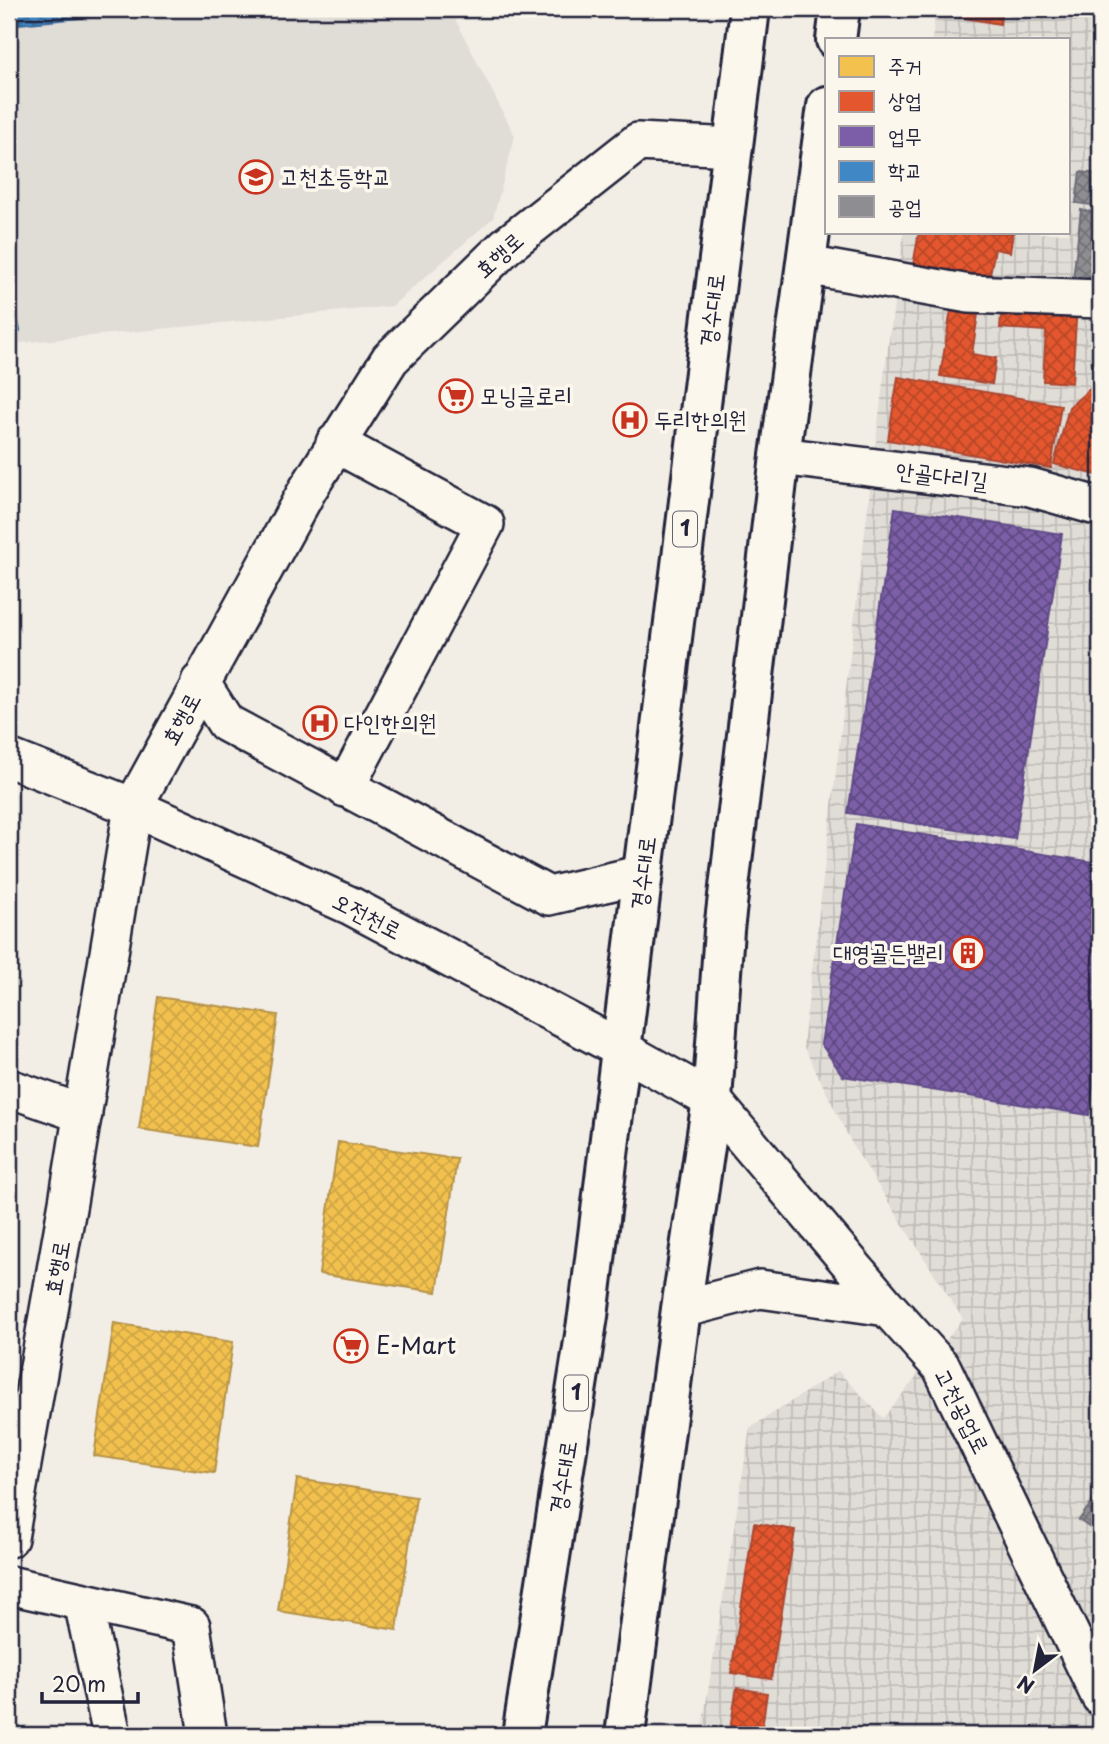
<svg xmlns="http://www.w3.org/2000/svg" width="1109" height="1744" font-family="'Playpen Sans','Poor Story',sans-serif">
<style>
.built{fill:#e0dcd6}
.industrial{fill:url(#industrial-grid)}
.homes{fill:url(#homes-cross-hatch);stroke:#b49148;stroke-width:2}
.shops{fill:url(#shops-cross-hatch);stroke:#aa4732;stroke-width:2}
.offices{fill:url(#offices-cross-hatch);stroke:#604c87;stroke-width:2}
.schools{fill:url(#schools-cross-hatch);stroke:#36699c;stroke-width:2}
.industry{fill:url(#industry-cross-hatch);stroke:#6d6d78;stroke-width:2}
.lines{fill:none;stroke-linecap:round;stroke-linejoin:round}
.minor-casing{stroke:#22223b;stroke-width:42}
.major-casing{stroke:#22223b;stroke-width:44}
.minor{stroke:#fbf7ec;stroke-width:37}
.major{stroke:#fbf7ec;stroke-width:38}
.labels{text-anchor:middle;stroke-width:7;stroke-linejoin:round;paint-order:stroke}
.shield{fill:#fbf7ec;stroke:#636270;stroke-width:2}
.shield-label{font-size:21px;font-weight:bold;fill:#22223b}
.poi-label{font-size:23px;fill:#22223b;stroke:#fbf7ec;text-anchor:start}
.street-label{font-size:23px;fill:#22223b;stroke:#fbf7ec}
</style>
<defs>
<pattern id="industrial-grid" width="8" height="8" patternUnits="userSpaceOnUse" patternTransform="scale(1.75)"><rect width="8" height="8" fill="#e0dcd6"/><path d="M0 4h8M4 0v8" fill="none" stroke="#c0bcb9"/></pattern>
<pattern id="homes-cross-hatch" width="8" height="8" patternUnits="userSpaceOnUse" patternTransform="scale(1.75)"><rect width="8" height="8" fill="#f2c14e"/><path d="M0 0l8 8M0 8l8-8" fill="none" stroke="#cfa645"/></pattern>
<pattern id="shops-cross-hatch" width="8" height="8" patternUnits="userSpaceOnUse" patternTransform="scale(1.75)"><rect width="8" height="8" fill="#e4572e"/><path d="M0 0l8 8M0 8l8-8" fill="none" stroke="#b84828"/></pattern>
<pattern id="offices-cross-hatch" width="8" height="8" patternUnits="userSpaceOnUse" patternTransform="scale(1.75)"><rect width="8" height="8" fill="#7b5ea7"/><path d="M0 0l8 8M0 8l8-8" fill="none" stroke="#5f4982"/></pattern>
<pattern id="schools-cross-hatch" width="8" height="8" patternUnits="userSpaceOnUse" patternTransform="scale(1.75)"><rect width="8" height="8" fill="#3f88c5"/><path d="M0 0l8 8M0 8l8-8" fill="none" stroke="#346fa1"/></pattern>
<pattern id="industry-cross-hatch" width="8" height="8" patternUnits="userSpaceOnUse" patternTransform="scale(1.75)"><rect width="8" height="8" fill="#8d8d92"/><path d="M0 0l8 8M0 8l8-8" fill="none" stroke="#737378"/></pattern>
</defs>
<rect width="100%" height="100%" fill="#f2eee5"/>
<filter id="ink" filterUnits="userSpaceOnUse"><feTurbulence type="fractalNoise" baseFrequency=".0143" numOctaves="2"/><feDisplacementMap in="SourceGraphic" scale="14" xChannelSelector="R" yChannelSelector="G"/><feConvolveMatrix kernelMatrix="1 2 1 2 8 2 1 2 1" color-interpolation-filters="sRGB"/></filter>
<g filter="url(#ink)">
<path class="built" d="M9 9H450L515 136 493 218 392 306 9 344Z"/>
<path class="industrial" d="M936 9H1100V1735H701L750 1428 838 1371 883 1418 963 1319 853 1146 803 1045 883 383 904 233H1069V40H932Z"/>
<path class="homes" d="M158 997 278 1015 258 1147 139 1129Z
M338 1142 457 1159 437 1292 319 1274Z
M114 1323 233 1342 214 1473 94 1456Z
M297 1479 416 1497 397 1630 278 1611Z"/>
<path class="shops" d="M948 9H1002L1000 24 947 15Z
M919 233H1013L1010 252 995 249 989 279 913 265Z
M1002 301 1077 305 1072 383 1043 381 1046 331 1000 328Z
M951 310 978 314 972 354 996 358 992 384 940 376Z
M898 377 1061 405 1051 468 888 440Z
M1100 380V476L1054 464 1069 407Z
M754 1523 795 1530 771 1679 731 1673Z
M737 1688 767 1693 761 1735H729Z"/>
<path class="offices" d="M895 508 1062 534 1015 839 848 813Z
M856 824 1100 863V1042L1089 1115 843 1076 821 1044Z"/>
<path class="schools" d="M9 9H173L9 25Z
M9 276 20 331 9 333Z"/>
<path class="industry" d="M1080 172 1100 174V206L1076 203Z
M1081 210 1100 213V283L1073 280Z
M1100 1491V1535L1079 1520Z"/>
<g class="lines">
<defs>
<path id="minor" d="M806 265 969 294 1100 299
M335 443 485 524 345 788
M780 456 1030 487 1100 507
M200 682 226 723 549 896 643 874
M9 758 133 807 351 906 621 1049 712 1100 887 1307 942 1368 1100 1696
M9 1088 83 1114
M681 1309 760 1289 887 1307
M9 1538 68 1202 133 807 308 489 390 359 506 246 638 142 733 147
M9 1585 191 1626 208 1735
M83 1602 112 1735"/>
<path id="major" d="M836 40 840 9
M522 1735 588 1316 750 9
M625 1735 681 1309 712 1100 724 930 780 456 827 106"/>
</defs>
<use href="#minor" class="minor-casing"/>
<use href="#major" class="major-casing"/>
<use href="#minor" class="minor"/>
<use href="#major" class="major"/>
</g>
</g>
<defs>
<symbol id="school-ring" viewBox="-11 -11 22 22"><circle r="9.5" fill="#fbf7ec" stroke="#c8321e" stroke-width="1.5"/><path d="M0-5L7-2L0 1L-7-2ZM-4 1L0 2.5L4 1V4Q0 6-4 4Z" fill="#c8321e"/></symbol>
<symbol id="supermarket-ring" viewBox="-11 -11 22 22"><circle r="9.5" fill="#fbf7ec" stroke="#c8321e" stroke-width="1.5"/><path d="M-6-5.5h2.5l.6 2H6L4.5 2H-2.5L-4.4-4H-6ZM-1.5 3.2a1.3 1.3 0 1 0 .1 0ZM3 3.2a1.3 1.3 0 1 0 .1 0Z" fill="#c8321e"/></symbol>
<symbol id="hospital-ring" viewBox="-11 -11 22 22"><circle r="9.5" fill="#fbf7ec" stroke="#c8321e" stroke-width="1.5"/><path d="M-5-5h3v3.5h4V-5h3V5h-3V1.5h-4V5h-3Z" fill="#c8321e"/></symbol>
<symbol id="building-ring" viewBox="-11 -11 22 22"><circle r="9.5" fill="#fbf7ec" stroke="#c8321e" stroke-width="1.5"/><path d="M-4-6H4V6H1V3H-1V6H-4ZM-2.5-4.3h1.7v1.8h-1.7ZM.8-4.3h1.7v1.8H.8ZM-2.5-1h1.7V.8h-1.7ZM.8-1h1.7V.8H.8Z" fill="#c8321e"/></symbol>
</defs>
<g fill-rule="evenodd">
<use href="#school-ring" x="237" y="158" width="38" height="38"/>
<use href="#supermarket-ring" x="437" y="377" width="38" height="38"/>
<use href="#hospital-ring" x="611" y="401" width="38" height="38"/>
<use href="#hospital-ring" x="301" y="704" width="38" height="38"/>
<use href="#building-ring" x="949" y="934" width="38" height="38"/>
<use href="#supermarket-ring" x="332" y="1327" width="38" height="38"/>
</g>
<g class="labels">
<g class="shield">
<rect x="673" y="511.5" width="24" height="35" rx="5"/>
<rect x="564" y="1375.5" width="24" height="35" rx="5"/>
</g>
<g class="shield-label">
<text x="685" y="536">1</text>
<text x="576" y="1400">1</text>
</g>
<g class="poi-label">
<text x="280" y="185">고천초등학교</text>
<text x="480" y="404">모닝글로리</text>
<text x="654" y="428">두리한의원</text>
<text x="344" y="731">다인한의원</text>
<text x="944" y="961" text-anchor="end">대영골든밸리</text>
<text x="376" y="1354">E-Mart</text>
</g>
<g class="street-label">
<text transform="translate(499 255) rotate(-42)" y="8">효행로</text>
<text transform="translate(712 310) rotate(-83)" y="8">경수대로</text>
<text transform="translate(942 476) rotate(7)" y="8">안골다리길</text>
<text transform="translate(181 719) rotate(-62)" y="8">효행로</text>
<text transform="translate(643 873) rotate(-83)" y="8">경수대로</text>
<text transform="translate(367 916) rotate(27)" y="8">오전천로</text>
<text transform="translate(57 1268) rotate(-80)" y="8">효행로</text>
<text transform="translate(962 1411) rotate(63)" y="8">고천공업로</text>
<text transform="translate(563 1477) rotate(-81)" y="8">경수대로</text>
</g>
</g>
<rect width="1109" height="1744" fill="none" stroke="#fbf7ec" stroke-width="35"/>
<rect x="18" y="18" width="1074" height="1709" fill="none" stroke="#22223b" stroke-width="2.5" filter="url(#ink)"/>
<rect x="825" y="38" width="245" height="196" fill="#fbf7ec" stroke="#a4a2a5" stroke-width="2"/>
<rect x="839" y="56" width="35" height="21" fill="#f2c14e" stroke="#a4a2a5" stroke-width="2"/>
<text x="888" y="74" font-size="21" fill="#22223b">주거</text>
<rect x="839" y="91" width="35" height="21" fill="#e4572e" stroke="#a4a2a5" stroke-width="2"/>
<text x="888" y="108" font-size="21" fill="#22223b">상업</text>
<rect x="839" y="126" width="35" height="21" fill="#7b5ea7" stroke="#a4a2a5" stroke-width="2"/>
<text x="888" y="144" font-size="21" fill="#22223b">업무</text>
<rect x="839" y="161" width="35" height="21" fill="#3f88c5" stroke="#a4a2a5" stroke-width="2"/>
<text x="888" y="178" font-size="21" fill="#22223b">학교</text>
<rect x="839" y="196" width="35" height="21" fill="#8d8d92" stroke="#a4a2a5" stroke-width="2"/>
<text x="888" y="214" font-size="21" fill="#22223b">공업</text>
<g transform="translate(1035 1670) rotate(212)" stroke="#fbf7ec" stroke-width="5" paint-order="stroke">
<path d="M0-5L12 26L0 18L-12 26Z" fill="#22223b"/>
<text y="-10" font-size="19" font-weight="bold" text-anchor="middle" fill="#22223b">N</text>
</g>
<path d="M42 1692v10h96v-10" fill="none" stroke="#22223b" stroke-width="3.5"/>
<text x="52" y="1692" font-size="21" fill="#22223b" stroke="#fbf7ec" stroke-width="5" paint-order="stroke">20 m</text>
</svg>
